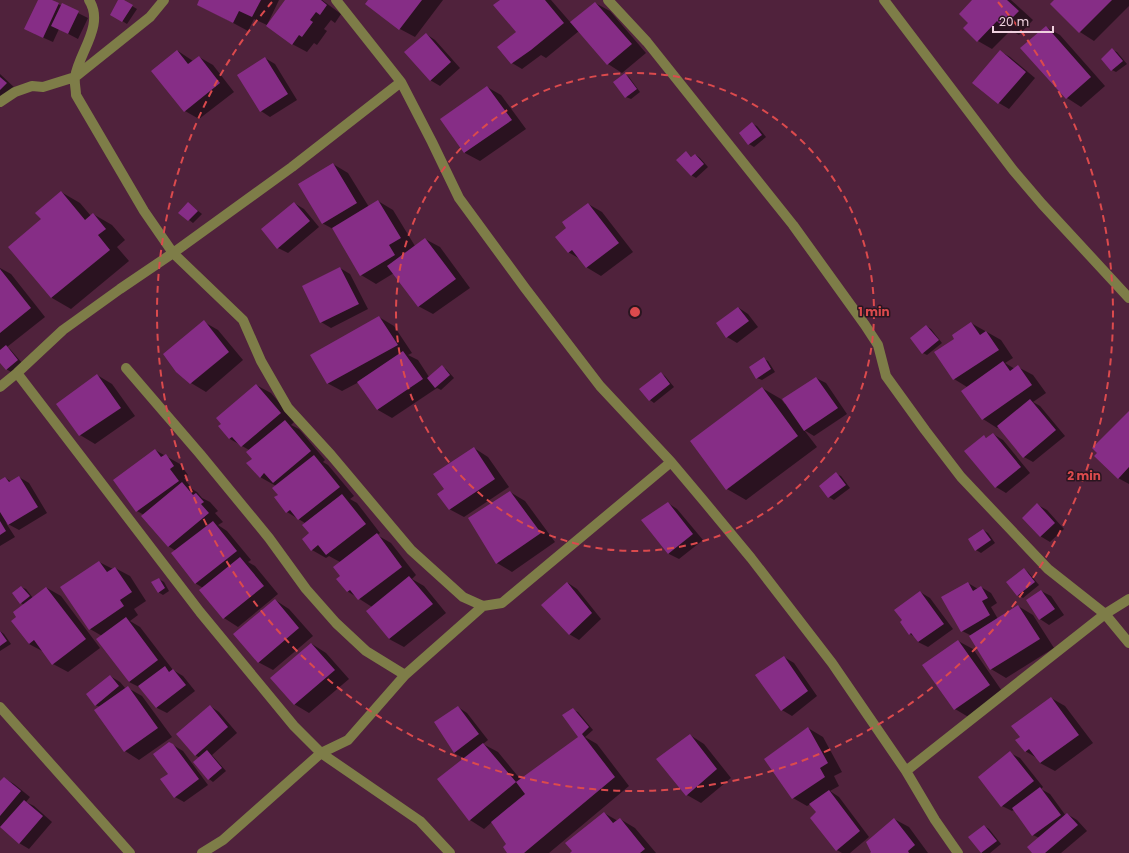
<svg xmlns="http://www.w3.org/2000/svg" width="1129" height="853" font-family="Poppins,sans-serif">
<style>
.shadow{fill:#0007}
.building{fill:#862d86}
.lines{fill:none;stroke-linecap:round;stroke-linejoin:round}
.minor{stroke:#7e7d48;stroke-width:10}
.ring{fill:none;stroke:#db4a4d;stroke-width:2;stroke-dasharray:7 5}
.centre{fill:#db4a4d;stroke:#2a1520;stroke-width:2}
.ring-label{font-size:12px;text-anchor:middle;font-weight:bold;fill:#db4a4d;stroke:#2a1520;stroke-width:3;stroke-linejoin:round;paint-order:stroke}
</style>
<rect width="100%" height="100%" fill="#50223c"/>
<path class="shadow" d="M39 0H50L62 6V5L88 18 78 39 59 29 53 42 35 34Z
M120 0H122L137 9 127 24 111 14Z
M200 0H279L267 25 254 19 248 31 198 4Z
M287 0H322L341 14 335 23 331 20 324 29 327 31 317 45 314 43 307 52 292 44Z
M370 0H443L415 37 400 29 366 4Z
M501 0H551L571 23 595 3 610 11 646 53 622 73 608 64 579 31 546 58 541 55 522 69 512 63 518 32Z
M974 0H1011L1033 20 1019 35 1011 30 992 49 978 41 969 23Z
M1056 0H1129V6L1094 41 1080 32 1051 4Z
M1046 27 1060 35 1105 86 1081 107 1067 98Z
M426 34 435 40 460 68 440 86 430 80Z
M1112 50 1117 52 1127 64 1116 72 1112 70Z
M178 51 193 61 199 57 213 65 234 92 199 119 185 111Z
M1000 51 1010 57 1035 78 1009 109 999 103 974 83Z
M265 58 275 64 297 100 270 117 261 111Z
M0 74 16 89 0 106Z
M625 74 629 77 640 92 631 99 626 97Z
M487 87 501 95 526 129 480 161 465 153 441 119Z
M752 124 757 126 766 137 754 147 749 144 740 133Z
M686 152 693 158 696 155 700 158 708 167 696 178 691 175Z
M333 164 348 173 369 207 378 201 393 210 415 246 425 239 440 247 470 288 433 314 418 306 394 273 376 284 361 275 333 229 322 223Z
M61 192 80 203 91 216 93 214 112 225 125 240 117 247 129 261 71 309 52 298 10 247 43 220Z
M294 203 304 209 319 227 288 253 278 248Z
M588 204 602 212 633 252 601 276 586 267 580 259 568 252 567 228Z
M192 206 202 214 193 223 180 213Z
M0 268 11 274 45 317 7 347 10 349 22 363 11 372 6 369 0 361Z
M340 268 350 274 368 309 331 328 321 322Z
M739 308 748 314 758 327 737 343 727 337Z
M379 317 394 326 412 353 408 355 418 360 429 377 442 367 446 369 454 378 441 390 437 388 392 418 378 410 359 382 342 391 327 383Z
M204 322 218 330 243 360 206 392 191 383Z
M971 323 1001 340 1013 358 1005 363 1015 369 1018 367 1033 375 1046 393 1033 402 1040 406 1065 436 1033 462 1024 457 999 427 997 428 983 419 967 387 954 379 956 339Z
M926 326 931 329 942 343 927 355 923 353Z
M764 359 768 361 775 372 762 380 757 378Z
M661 373 665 376 674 387 654 403 650 400Z
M97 375 112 384 135 416 95 444 80 435Z
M816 378 826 383 847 414 814 436 804 430 817 447 746 500 727 489 762 388 781 399 785 404Z
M256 385 271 393 295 421 291 425 299 429 325 460 323 462 328 465 354 496 350 499 357 503 380 533 377 535 391 543 416 575 412 579 424 586 446 613 404 647 389 639 372 607 347 591 341 577 340 562 329 556 326 558 312 550 310 534 305 523 287 512 276 486 260 477 249 450 230 439 220 427Z
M1129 413V484L1118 478Z
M993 434 1003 440 1030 473 1006 493 996 487 966 451 984 436 988 439Z
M474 448 488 457 509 487 464 517 449 509 445 490Z
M155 450 180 464 188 475 184 478 192 489 197 492 202 498 210 502 218 511 215 513 223 522 218 525 227 531 251 560 248 562 255 566 278 594 238 627 224 618 203 588 195 583 176 551 168 546 144 515 137 511Z
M836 474 841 476 850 488 834 500 829 497 820 486Z
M19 477 29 483 47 513 19 530 6 523 15 537 0 546V481L5 478 12 482Z
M510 492 525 501 555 542 512 572 497 563Z
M668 503 677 509 703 540 679 559 669 554 642 520Z
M1038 505 1047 510 1064 529 1050 542 1040 536Z
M983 530 988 533 995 543 981 553 976 550Z
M99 562 113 569 115 568 130 576 146 601 134 609 138 615 130 621 140 627 173 670 183 676 195 691 167 713 157 708 143 689 129 682 102 636 90 629Z
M1024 569 1028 572 1039 585 1023 598 1018 595 1007 582Z
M159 579 164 582 169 591 163 595 158 592Z
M568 583 577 589 601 619 579 640 569 634Z
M968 583 978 589 981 587 991 593 997 603 991 607 998 619 1018 606 1033 615 1054 648 1006 678 991 669 970 635 962 631Z
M21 587 26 589 33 598 47 588 61 596 100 648 68 672 53 664 44 652 29 644 18 618 24 605 21 603Z
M1041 591 1051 596 1064 615 1049 625 1040 619Z
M920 592 930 598 953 629 928 647 918 642 915 637 910 634 903 620Z
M275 600 289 609 313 636 273 670 258 662Z
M0 631 4 634 11 644 0 651Z
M958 641 973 649 1004 694 970 718 955 709 924 665Z
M312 644 326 653 349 679 309 713 294 704Z
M784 657 794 663 817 696 792 716 782 710Z
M110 676 120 682 126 689 128 688 142 696 172 737 139 760 125 751 100 707 95 705Z
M1051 698 1065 706 1093 743 1055 771 1040 763 1037 758 1025 751Z
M210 706 219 712 237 733 212 755 226 771 213 782 209 779 200 758 195 755Z
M458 707 467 713 488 740 483 744 498 752 521 780 579 737 573 710 578 712 593 730 585 737 597 744 629 786 549 853H508V844L492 822 484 829 470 820 439 780 465 759 454 753Z
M808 728 823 737 842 772 834 776 839 786 830 791 839 797 869 837 850 853H842L837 850 817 812 811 804 807 806 793 798Z
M690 735 704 744 731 778 701 803 687 795Z
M173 745 183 751 208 785 184 802 175 797 169 774Z
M1010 753 1020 758 1043 787 1041 789 1050 794 1066 816 1067 814 1077 820 1087 831 1061 853H1034L1039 838 1033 835 1015 809 1012 811 1002 806Z
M4 778 14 784 30 797 26 802 34 806 52 822 29 849 19 843 0 826V783Z
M604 813 618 821 620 819 635 828 656 853H572Z
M894 819 909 827 928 853H872Z
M984 826 989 829 1001 844 990 853H982L970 837Z"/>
<path class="building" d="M38 0H52L59 3 43 38 24 29Z
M118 0H124L133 5 122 22 110 15Z
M199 0H261L252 17 239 11 233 23 197 5Z
M285 0H321L327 5 320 15 316 12 310 20 313 22 302 37 299 35 292 45 266 26Z
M368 0H422L399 30 365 4Z
M500 0H545L564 23 531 50 511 64 497 47 516 32 493 5Z
M972 0H1007L1019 11 1003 27 997 21 977 42 963 28 968 23 959 14Z
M1054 0H1112L1079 33 1050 4Z
M595 2 632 44 607 65 570 22Z
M62 3 79 11 68 34 51 26Z
M1046 26 1091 77 1066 99 1020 48Z
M426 33 451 62 430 81 404 52Z
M1112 48 1123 61 1111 71 1101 59Z
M177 50 188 64 199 56 220 83 184 112 151 71Z
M1000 50 1026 72 998 104 972 83Z
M265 57 288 94 260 112 237 75Z
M625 73 637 89 625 98 613 82Z
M0 77 7 83 0 90Z
M487 86 512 120 464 153 440 119Z
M752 122 762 135 748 145 739 133Z
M686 151 691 157 695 154 704 164 691 176 676 160Z
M333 163 357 203 322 224 298 184Z
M61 191 85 220 93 213 106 229 98 235 110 250 51 298 8 247 41 219 35 213Z
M378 200 401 238 389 245 395 255 360 276 332 228Z
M188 202 198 211 188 221 178 213Z
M294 202 310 221 277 249 261 229Z
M588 203 619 243 586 268 572 250 568 253 555 237 566 228 562 222Z
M425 238 456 279 418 307 387 266Z
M340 267 359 304 320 323 302 286Z
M0 269 31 308 0 333Z
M738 307 749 321 726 338 716 323Z
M379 316 398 345 327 384 310 355Z
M204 320 229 352 190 384 176 372 163 354Z
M971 322 980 335 986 331 999 350 953 380 934 352 954 339 952 335Z
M926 325 939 340 922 354 910 338Z
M6 345 18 360 6 370 0 363V350Z
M403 351 423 379 377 410 357 382Z
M764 357 771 369 756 379 749 367Z
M1003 361 1010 371 1018 365 1032 385 982 420 961 391Z
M442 365 450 375 435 388 427 378Z
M661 372 670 384 649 401 639 389Z
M97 374 121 408 79 436 56 404Z
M816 377 838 408 804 431 782 399Z
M256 384 281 413 241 447 232 437 229 439 218 426 221 424 216 418Z
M762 387 798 436 726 490 690 441Z
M1030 399 1056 430 1023 458 997 426Z
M1129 411V467L1118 479 1094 456 1097 453 1092 448Z
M285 420 311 451 273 483 264 473 260 478 246 463 252 459 246 452Z
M993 433 1021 467 995 488 964 451 984 435 986 438Z
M474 447 495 479 449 510 437 494 444 489 433 474Z
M155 449 161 457 166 454 174 466 170 469 179 481 136 512 113 480Z
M314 455 340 487 298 520 290 510 286 513 274 497 278 495 272 488Z
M836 472 846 485 828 498 819 486Z
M19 476 38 507 8 525 0 512V480L5 477 9 482Z
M182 482 193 495 196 493 204 502 201 504 209 513 168 547 141 516Z
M510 491 541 533 496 564 468 518Z
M342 494 366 524 326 555 318 545 311 551 302 539 309 533 302 525Z
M668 502 693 534 668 554 641 520Z
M1037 503 1055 523 1040 537 1022 518Z
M0 521 6 531 0 535Z
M213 521 237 551 195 584 171 553Z
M983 529 991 540 975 551 968 539Z
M377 533 402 567 358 600 350 590 347 592 336 579 340 576 333 567Z
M240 557 264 586 223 619 199 590Z
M99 561 107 572 115 567 132 592 120 600 124 606 89 630 60 587Z
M1024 568 1035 582 1017 596 1006 582Z
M409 576 433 604 389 639 366 611Z
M159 578 165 588 158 593 151 582Z
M567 582 592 613 569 635 541 605Z
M968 582 973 591 981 586 988 598 982 601 990 615 961 632 941 597Z
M21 586 30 596 20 604 12 593Z
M46 587 86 639 52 665 34 640 29 644 11 621 16 617 13 612Z
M1041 590 1055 609 1039 620 1026 600Z
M920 591 944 624 918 642 911 633 909 635 900 622 902 620 894 610Z
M275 599 299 628 258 663 233 634Z
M1018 605 1040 639 990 670 969 636Z
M126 617 158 660 129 682 96 639Z
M0 631 7 641 0 646Z
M958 640 990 685 954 710 922 665Z
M311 643 335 670 294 705 270 678Z
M784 656 808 691 781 711 755 675Z
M165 666 169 672 173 669 186 685 156 708 138 686Z
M110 675 119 686 95 706 86 694Z
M128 686 158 728 124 752 94 710Z
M1051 697 1079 735 1040 763 1029 749 1025 752 1015 740 1020 737 1011 726Z
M210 705 228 727 195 756 176 734Z
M458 706 479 734 454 753 434 722Z
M573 708 589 727 582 734 615 777 524 853H507L503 847 506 844 491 822 525 794 516 782 578 737 562 715Z
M808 727 828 763 820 768 825 777 792 799 764 759Z
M690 734 717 769 686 796 656 759Z
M169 742 173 744 199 779 174 798 160 779 168 774 153 754Z
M483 743 516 782 469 821 437 779Z
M207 750 222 768 208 780 193 762Z
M1010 751 1034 781 1001 807 978 777Z
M4 777 21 791 0 816V781Z
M1040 787 1061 815 1032 836 1012 808Z
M829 790 860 831 836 851 810 818 816 812 809 804Z
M24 800 43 816 19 844 0 827Z
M604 812 613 823 620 818 645 849 640 853H570L572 851 565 843Z
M1067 813 1078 825 1045 853H1032L1027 847Z
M894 818 915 845 908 851 909 853H870L871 852 866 842Z
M984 825 997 841 981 853 968 837Z"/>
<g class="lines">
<path class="minor" d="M89 0C105 25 79 52 75 77 74 82 76 89 76 95L144 211 173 253 243 320 261 361 288 408 331 455 411 550 463 597 483 606 502 603 671 462
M336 0 401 82 432 142 459 198 525 288 600 386 671 462 703 500 751 558 832 663 906 771 935 820 958 853
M608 0 647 42 793 225 865 325 878 345 886 376 925 430 961 477 1048 569 1105 614 1129 643
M884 0 1013 170 1042 204 1129 298
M0 102 15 92 32 86 43 87 75 77 150 17 164 0
M126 368 200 454 269 538 306 589 336 623 366 651 405 675
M17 373 200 612 294 726 321 753 420 821 450 853
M0 387 17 373 63 330 120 289 173 253 292 167 401 82
M0 707 130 853
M906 771 1105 614 1129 599
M202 853 223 840 321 753 348 740 405 675 483 606"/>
</g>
<g class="ring">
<circle cx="635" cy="312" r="239"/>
<path d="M998 2A478 478 0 1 1 272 2"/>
</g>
<circle cx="635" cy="312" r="6" class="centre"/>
<g class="ring-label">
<text x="874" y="316">1 min</text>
<text x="1084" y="480">2 min</text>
</g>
<path d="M993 26v6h60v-6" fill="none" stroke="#efd1df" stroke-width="2"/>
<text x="999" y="26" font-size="12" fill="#efd1df" stroke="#2a1520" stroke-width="3" paint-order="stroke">20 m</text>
</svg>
